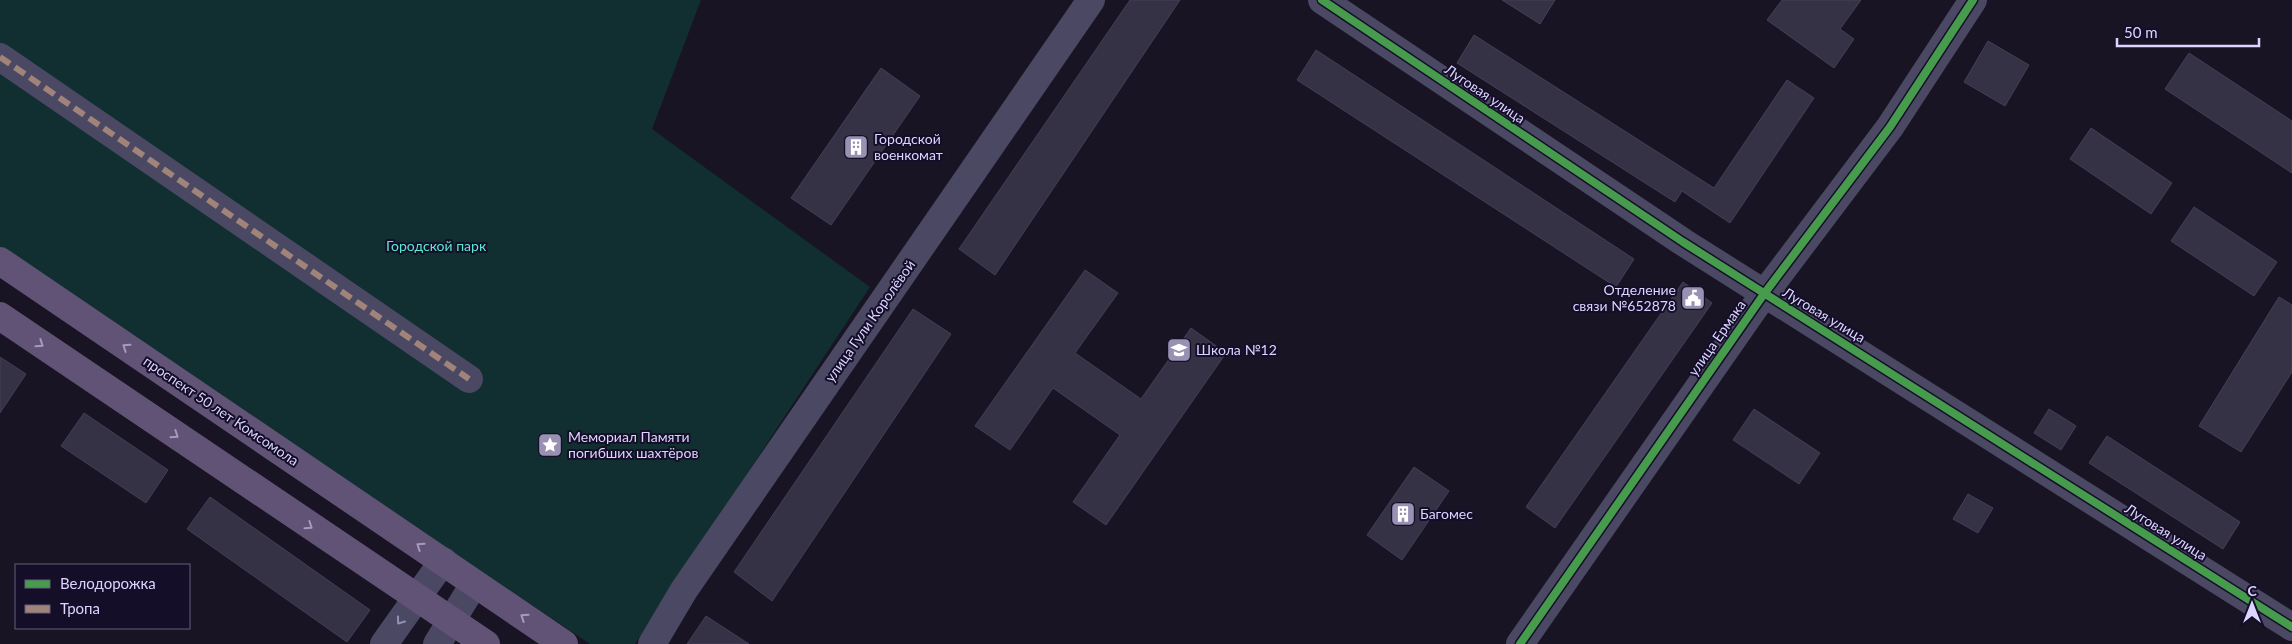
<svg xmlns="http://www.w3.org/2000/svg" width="2292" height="644" font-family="Lato,sans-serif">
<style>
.green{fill:#112e31}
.building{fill:#363245;stroke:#453e57}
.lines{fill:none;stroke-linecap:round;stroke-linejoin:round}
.minor{stroke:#4b4864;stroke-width:28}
.major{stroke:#615375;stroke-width:28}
.quiet{stroke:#a18479;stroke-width:6;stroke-dasharray:12 6;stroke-linecap:butt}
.cycleway-casing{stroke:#140e29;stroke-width:11}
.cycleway{stroke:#469c4c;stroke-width:8}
.oneway{stroke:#a59ac1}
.oneway2{stroke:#948eb2}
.labels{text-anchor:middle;stroke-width:4;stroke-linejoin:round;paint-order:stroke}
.street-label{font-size:14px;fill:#ddd5ff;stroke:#140e29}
.poi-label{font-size:14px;fill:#ddd5ff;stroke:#140e29;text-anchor:start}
.park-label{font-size:14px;fill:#57eacf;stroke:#140e29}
</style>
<rect width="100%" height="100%" fill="#181423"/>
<path class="green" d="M0 0H701L652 129 870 287 635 644H590L0 250Z"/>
<path class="building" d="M1130 0H1180L995 275 959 249Z
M1502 0H1555L1540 24Z
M1782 0H1861L1840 29 1854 39 1834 68 1767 20Z
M1474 35 1714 188 1787 80 1814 98 1730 223 1682 191 1675 202 1457 63Z
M1988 41 2029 65 2005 106 1964 82Z
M1316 50 1634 259 1616 287 1297 80Z
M2189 53 2292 121V173L2165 89Z
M881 68 920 96 831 225 791 198Z
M2091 128 2172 183 2151 214 2070 159Z
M2194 207 2277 262 2254 296 2171 241Z
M1085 270 1118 293 1075 353 1141 399 1191 328 1226 353 1106 525 1073 502 1120 435 1053 388 1010 450 975 426Z
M1683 282 1712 303 1555 528 1526 507Z
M2279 297 2292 305V372L2241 452 2199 426Z
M913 309 951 334 772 601 734 572Z
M0 357 26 374 0 413Z
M1754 409 1820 453 1799 484 1733 440Z
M2049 409 2076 426 2061 450 2034 433Z
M84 413 168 470 146 503 61 446Z
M2107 436 2240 522 2223 549 2089 463Z
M1414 467 1449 491 1402 560 1367 535Z
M1968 494 1993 508 1978 533 1953 519Z
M210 497 370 610 347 642 187 529Z
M706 616 749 644H687Z"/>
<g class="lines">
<path class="minor" d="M1322 0 1683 242 2292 627
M0 57 469 379
M384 644 443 561
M437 644 474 584
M652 644 684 590 1091 0
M1520 644 1764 294 1890 127 1973 0"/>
<path class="major" d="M0 261 564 644
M0 316 486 644"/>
<path class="quiet" d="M0 57 469 379"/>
<defs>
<path id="cycleway" d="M1322 0 1683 242 2292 627
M1520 644 1764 294 1890 127 1973 0"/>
</defs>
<use href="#cycleway" class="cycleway-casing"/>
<use href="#cycleway" class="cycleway"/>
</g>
<defs><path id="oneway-chevron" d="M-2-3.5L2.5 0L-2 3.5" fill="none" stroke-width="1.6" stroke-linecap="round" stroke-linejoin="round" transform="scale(1.25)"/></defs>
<g class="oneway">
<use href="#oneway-chevron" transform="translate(40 344) rotate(34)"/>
<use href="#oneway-chevron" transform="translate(126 347) rotate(-146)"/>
<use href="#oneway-chevron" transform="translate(175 435) rotate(34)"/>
<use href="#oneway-chevron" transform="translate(309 526) rotate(34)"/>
<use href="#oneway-chevron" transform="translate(420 546) rotate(-146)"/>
<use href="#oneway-chevron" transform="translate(524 617) rotate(-146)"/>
</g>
<use class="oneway2" href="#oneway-chevron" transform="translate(400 621) rotate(126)"/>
<defs>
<symbol id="building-square" viewBox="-11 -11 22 22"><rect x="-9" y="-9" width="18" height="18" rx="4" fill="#9891b2" stroke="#140e29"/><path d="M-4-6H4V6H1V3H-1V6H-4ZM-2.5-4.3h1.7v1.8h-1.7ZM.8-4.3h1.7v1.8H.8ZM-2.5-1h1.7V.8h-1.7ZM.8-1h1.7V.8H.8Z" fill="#fff"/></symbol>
<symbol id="civic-square" viewBox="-11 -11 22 22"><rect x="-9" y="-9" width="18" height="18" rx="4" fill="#9891b2" stroke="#140e29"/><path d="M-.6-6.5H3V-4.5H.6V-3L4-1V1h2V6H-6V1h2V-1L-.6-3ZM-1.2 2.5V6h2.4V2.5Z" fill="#fff"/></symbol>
<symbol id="school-square" viewBox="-11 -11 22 22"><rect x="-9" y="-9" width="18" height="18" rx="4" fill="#9891b2" stroke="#140e29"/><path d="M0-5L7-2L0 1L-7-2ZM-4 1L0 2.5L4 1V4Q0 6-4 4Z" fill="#fff"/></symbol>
<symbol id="sight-square" viewBox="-11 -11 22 22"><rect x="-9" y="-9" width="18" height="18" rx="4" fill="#9891b2" stroke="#140e29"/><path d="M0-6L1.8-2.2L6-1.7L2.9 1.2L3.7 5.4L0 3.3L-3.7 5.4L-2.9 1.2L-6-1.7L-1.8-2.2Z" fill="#fff"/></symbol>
</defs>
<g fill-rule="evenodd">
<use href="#building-square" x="842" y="133" width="28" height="28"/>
<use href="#civic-square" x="1679" y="284" width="28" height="28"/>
<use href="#school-square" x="1165" y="336" width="28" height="28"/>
<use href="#sight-square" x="536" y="431" width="28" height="28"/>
<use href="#building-square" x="1389" y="500" width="28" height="28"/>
</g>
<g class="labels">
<g class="street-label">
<text transform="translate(1485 94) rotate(34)" y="5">Луговая улица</text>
<text transform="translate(1824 315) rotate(31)" y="5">Луговая улица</text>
<text transform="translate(870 321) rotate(-55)" y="5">улица Гули Королёвой</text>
<text transform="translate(1717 338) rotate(-55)" y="5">улица Ермака</text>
<text transform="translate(221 411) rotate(34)" y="5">проспект 50 лет Комсомола</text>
<text transform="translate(2166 532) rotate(32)" y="5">Луговая улица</text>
</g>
<g class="poi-label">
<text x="874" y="144">Городской<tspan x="874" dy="16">военкомат</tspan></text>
<text x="1676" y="295" text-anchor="end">Отделение<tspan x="1676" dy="16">связи №652878</tspan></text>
<text x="1196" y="355">Школа №12</text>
<text x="568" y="442">Мемориал Памяти<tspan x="568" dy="16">погибших шахтёров</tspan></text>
<text x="1420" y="519">Багомес</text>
</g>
<g class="park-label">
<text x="436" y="251">Городской парк</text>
</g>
</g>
<rect x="15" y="564" width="175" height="65" fill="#140e29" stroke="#645e7f"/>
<rect x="25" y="580" width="25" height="8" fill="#469c4c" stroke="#645e7f"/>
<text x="60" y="589" font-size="15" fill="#ddd5ff">Велодорожка</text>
<rect x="25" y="605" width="25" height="8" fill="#a18479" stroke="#645e7f"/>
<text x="60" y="614" font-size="15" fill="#ddd5ff">Тропа</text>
<g transform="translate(2252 604)" stroke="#140e29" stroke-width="4" paint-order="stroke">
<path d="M0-4L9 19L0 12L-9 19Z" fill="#ddd5ff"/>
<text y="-8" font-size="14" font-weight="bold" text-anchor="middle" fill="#ddd5ff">С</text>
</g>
<path d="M2117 38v8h142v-8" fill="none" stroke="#ddd5ff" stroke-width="2.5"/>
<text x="2124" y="38" font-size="15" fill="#ddd5ff" stroke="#140e29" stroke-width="4" paint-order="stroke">50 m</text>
</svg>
